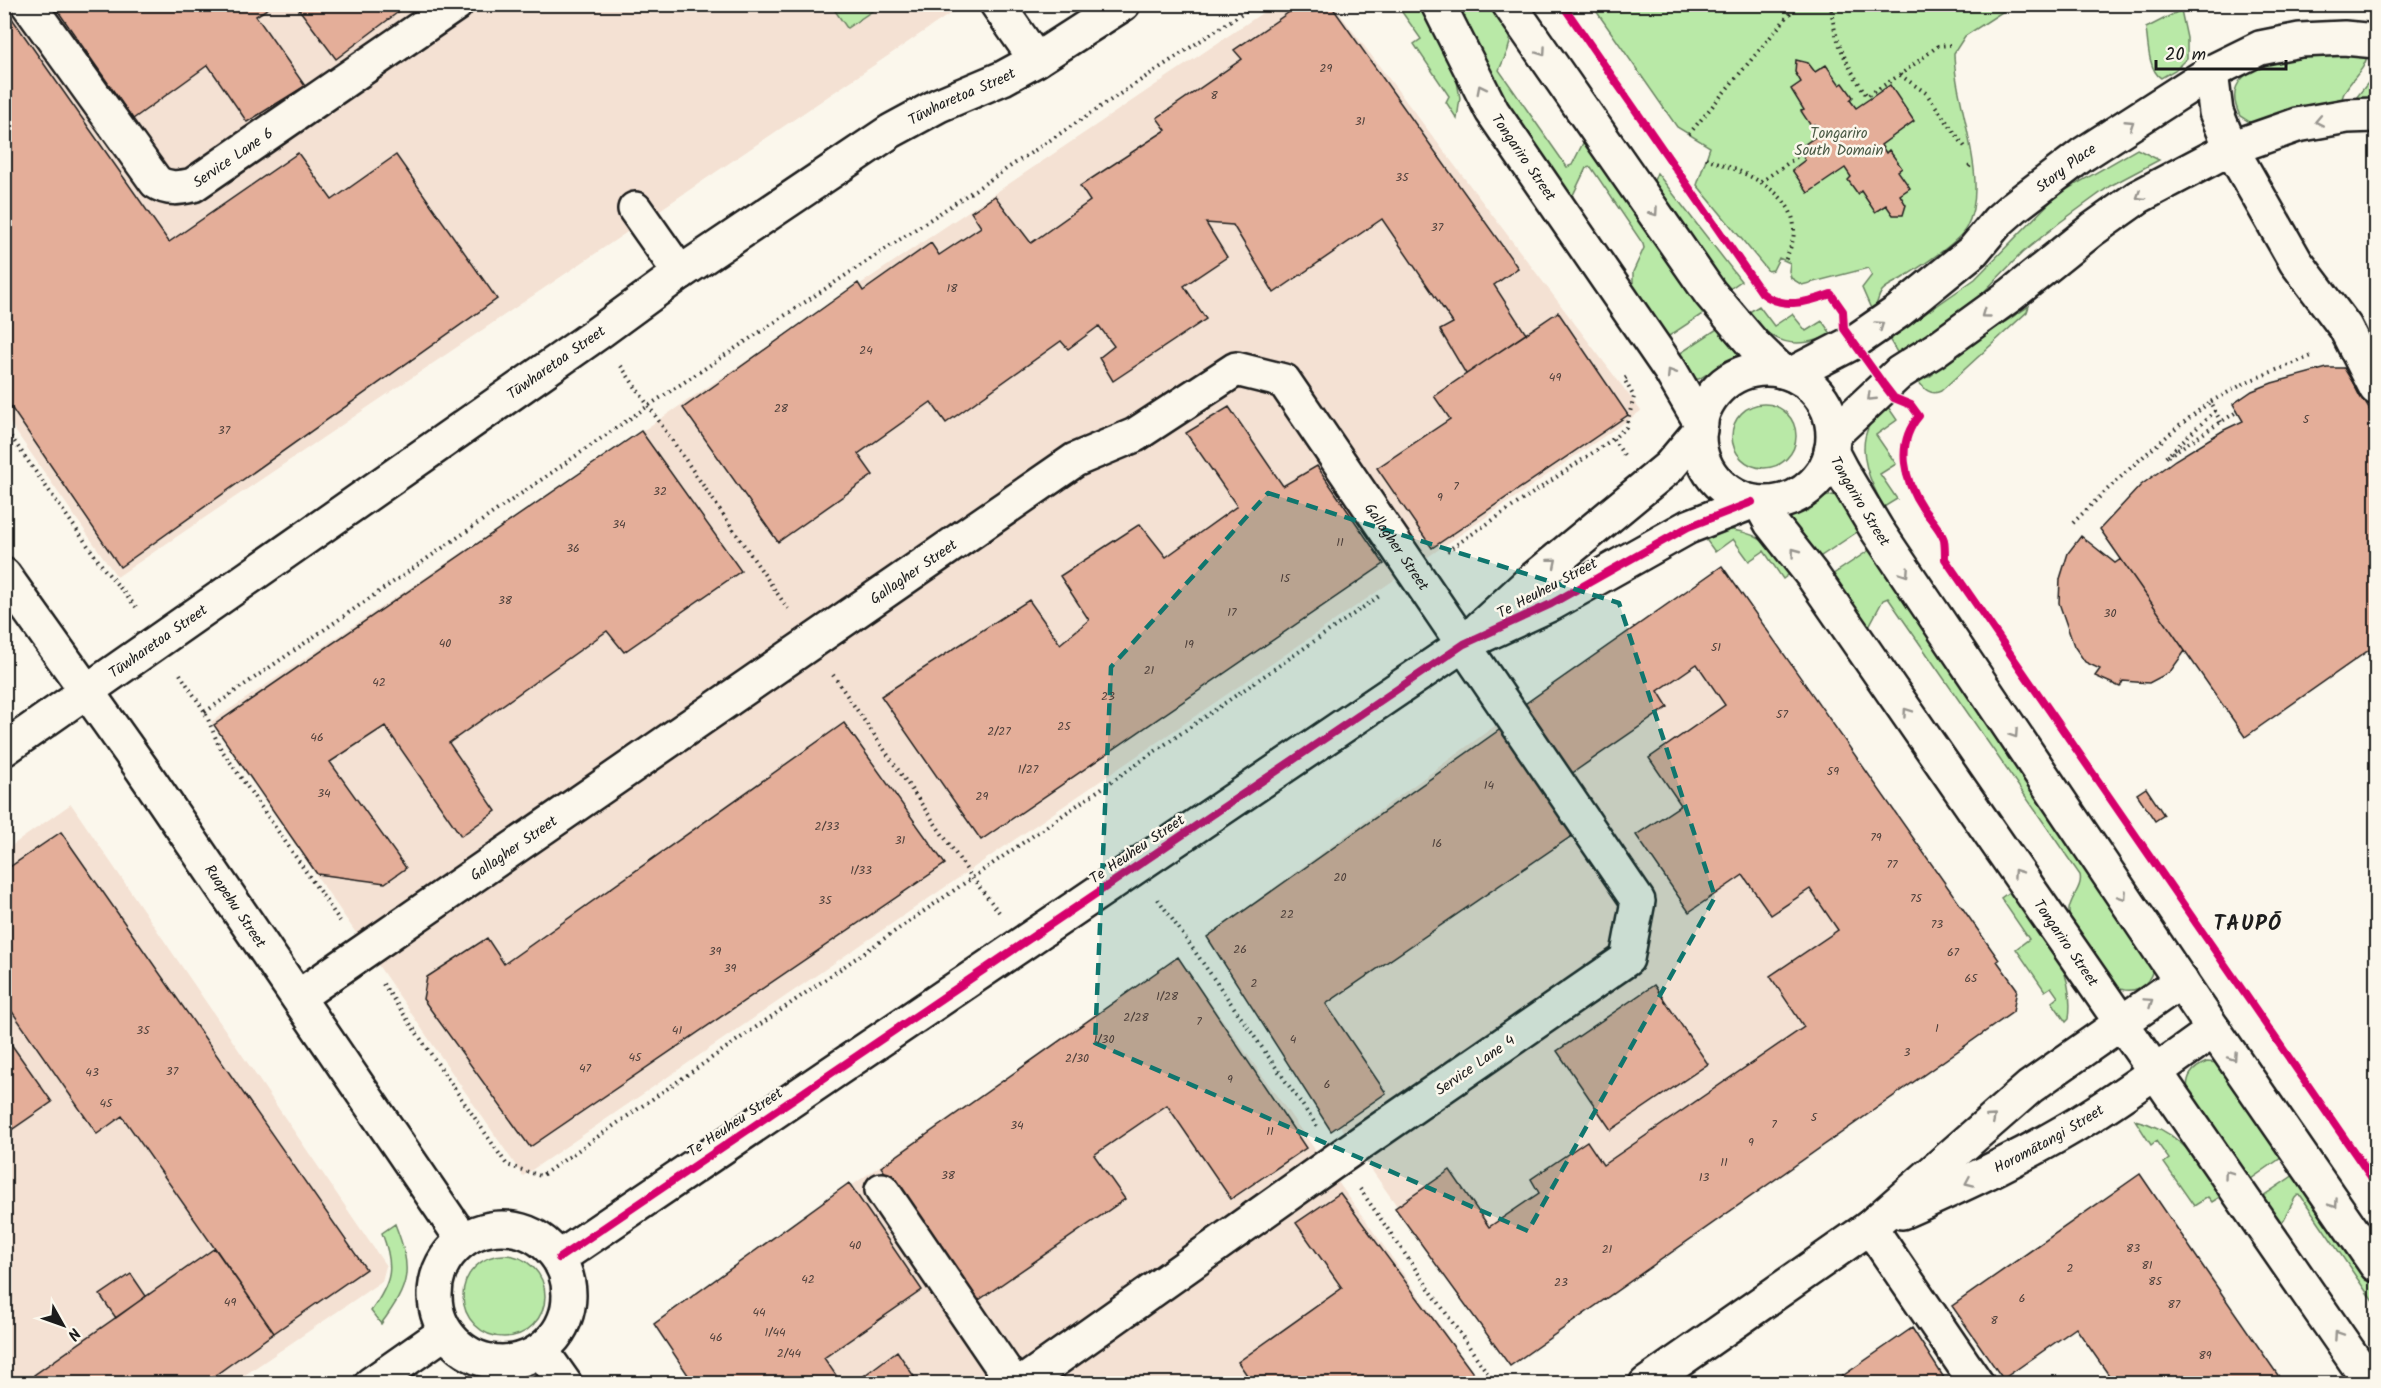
<svg xmlns="http://www.w3.org/2000/svg" width="2381" height="1388" font-family="Kalam,sans-serif">
<style>
.built{fill:#f4e1d3}
.green{fill:#b9e9a7;stroke:#6a8262;stroke-width:1.5}
.building{fill:#e4ae99;stroke:#1c1c1c;stroke-width:1.5}
.lines{fill:none;stroke-linecap:round;stroke-linejoin:round}
.minor-casing{stroke:#1c1c1c;stroke-width:38}
.path{stroke:#1c1c1c;stroke-width:4;stroke-dasharray:1.5 4.5;stroke-linecap:butt}
.minor{stroke:#fbf7ec;stroke-width:33}
.cycleway-casing{stroke:#fbf7ec;stroke-width:11}
.cycleway{stroke:#d6006c;stroke-width:8}
.oneway{stroke:#97948e}
.marked{fill:#0f766e;fill-opacity:0.2;stroke:#0f766e;stroke-width:4.5;stroke-dasharray:12 8;stroke-linejoin:round}
.labels{text-anchor:middle;stroke-width:5;stroke-linejoin:round;paint-order:stroke}
.number-label{font-size:12px;fill:#4e403b}
.street-label{font-size:15px;fill:#1c1c1c;stroke:#fbf7ec}
.park-label{font-size:15px;fill:#4b5a46;stroke:#fbf7ec}
.district-label{font-size:21px;font-weight:bold;letter-spacing:1.5px;fill:#1c1c1c;stroke:#fbf7ec}
</style>
<rect width="100%" height="100%" fill="#fbf7ec"/>
<filter id="ink" filterUnits="userSpaceOnUse"><feTurbulence type="fractalNoise" baseFrequency=".0167" numOctaves="2"/><feDisplacementMap in="SourceGraphic" scale="12" xChannelSelector="R" yChannelSelector="G"/><feConvolveMatrix kernelMatrix="1 2 1 2 8 2 1 2 1" color-interpolation-filters="sRGB"/></filter>
<g filter="url(#ink)">
<path class="built" d="M4 5H963L117 577 5 416Z
M1274 5H1333L1641 411 523 1176 211 722Z
M1722 566 1999 960 1998 962 2017 989 2013 1012 1510 1366 1207 937 1522 706Z
M71 804 386 1266 382 1281 233 1383H5L4 851Z
M1178 957 1481 1383H694L654 1324Z"/>
<path class="green" d="M831 5H881L847 28Z
M1397 5H1421L1457 81 1460 98 1457 119 1446 102 1449 96 1414 44 1421 39Z
M1452 5H1494C1515 36 1515 36 1499 70L1567 167 1572 165 1585 139 1707 311 1666 338 1633 288V272L1644 248 1643 244 1591 167 1586 168 1573 195 1569 196 1505 105Z
M1592 5H2013L1965 36 1954 53C1954 103 1992 182 1966 228 1957 244 1917 269 1901 279 1896 282 1886 286 1882 291 1877 298 1878 305 1872 311L1862 288 1872 275 1868 268 1802 285 1791 278 1789 271 1790 263 1779 258 1773 270 1768 271 1697 185 1710 147 1677 127Z
M2181 10 2187 38V58L2175 70 2161 78C2148 70 2148 42 2146 28Z
M2335 54H2367C2366 75 2341 82 2341 107L2251 123 2240 116C2212 59 2302 59 2335 54Z
M2376 73V105H2356V98Z
M2137 149 2159 160 2110 186 2059 223 2022 253 1965 311 1901 359 1889 339 1975 279 2057 195Z
M1657 173 1741 281 1728 290 1658 199 1653 183Z
M1759 306 1774 326 1792 314 1806 331 1822 321 1832 335C1793 351 1774 343 1746 314Z
M2029 306 2027 312 1941 391C1931 396 1924 389 1918 381L1921 378 1929 377 1933 374V369Z
M1720 327 1739 355 1699 379H1692L1679 354Z
M1732 436a32 32 0 1 1 64 0a32 32 0 1 1-64 0Z
M1886 404 1897 420 1876 435 1896 464 1880 474 1897 499 1884 507C1871 484 1856 452 1869 426 1873 418 1880 411 1886 404Z
M1833 495 1838 497 1860 530 1818 558 1788 519 1824 497Z
M1720 529C1758 530 1770 544 1792 572L1783 579 1764 551 1749 561 1733 539 1715 552 1702 534Z
M1871 549 2153 969C2149 987 2131 997 2114 985 2101 968 2068 932 2069 910 2070 898 2083 887 2080 875L1888 598 1883 600 1868 628 1832 575Z
M2013 889C2042 932 2076 965 2069 1019L2066 1022 2052 1002 2058 997 2051 987 2045 991 2016 949 2029 939 2001 898Z
M2207 1062 2220 1063 2288 1153 2248 1181 2188 1093C2185 1077 2192 1068 2207 1062Z
M2135 1120C2180 1130 2197 1160 2223 1195L2212 1202 2208 1197 2194 1206 2164 1163 2169 1159 2156 1141 2151 1145Z
M2300 1171 2376 1282V1306L2301 1196 2298 1195 2295 1198 2281 1225 2260 1198Z
M395 1224C413 1270 410 1285 381 1324L371 1311C392 1282 395 1267 382 1233Z
M463 1296a41 41 0 1 1 82 0a41 41 0 1 1-82 0Z"/>
<path class="building" d="M53 4H275L256 16 305 86 247 122 208 65 133 119Z
M295 4H396L401 10 336 59Z
M1301 4H1330L1518 268 1494 285 1526 334 1466 374 1440 330 1453 323 1382 219 1274 293 1233 225 1206 223 1227 257 1184 286 1206 319 1113 381 1099 358 1114 346 1099 326 1068 349 1061 341 946 423 931 402 858 454 873 475 778 542 683 408 858 283 863 291 931 243 939 255 981 227 971 212 995 196 1031 243 1090 201 1080 186 1166 130 1157 118 1242 59 1234 50Z
M4 7 169 242 298 153 332 200 396 155 497 299 120 567 4 397Z
M1796 60 1808 63 1815 72 1826 65 1840 85 1843 83 1853 97 1850 100 1856 108 1890 85 1914 121 1881 145 1886 153 1889 150 1902 168 1898 171 1910 188 1900 195 1906 205 1903 215H1893L1886 205 1875 212 1861 191 1858 194 1848 180 1851 177 1845 168 1808 193 1792 170 1805 160 1798 149 1821 133 1814 124 1811 126 1801 111 1804 110 1791 89 1801 82 1795 72Z
M1558 312 1628 415 1432 548 1377 468 1450 419 1434 396Z
M2327 368H2344L2376 420V645L2245 737 2100 529 2141 485 2175 460 2224 430 2243 421 2233 404 2252 391 2272 383Z
M1229 407 1283 486 1317 466 1384 564 981 840 881 696 1029 600 1060 644 1089 620 1060 576 1140 524 1166 557 1237 506 1186 433Z
M641 431 741 571 624 652 607 631 449 743 496 811 461 836 385 726 330 762 406 868 385 883 317 874 214 725Z
M2081 536 2115 563 2121 559 2185 651 2170 672 2149 683 2123 681 2120 687 2095 676 2100 669 2085 662 2074 646 2059 603 2060 579 2068 553Z
M1722 566 1999 960 1997 961 2017 989 2013 1012 1510 1366 1395 1208 1450 1170 1489 1227 1539 1193 1531 1179 1587 1141 1603 1165 1804 1027 1770 976 1838 930 1810 889 1771 915 1743 875 1689 912 1636 835 1681 805 1649 758 1725 705 1697 664 1658 691 1668 707 1571 774 1522 706Z
M844 723 945 864 530 1147 423 999 427 977 487 938 504 964Z
M1502 728 1576 833 1326 1004 1386 1093 1331 1131 1207 937Z
M2146 788 2164 815 2155 821 2137 794Z
M61 832 366 1269 274 1333 122 1116 97 1134 4 1000V871Z
M1178 957 1306 1148 1231 1199 1167 1105 1094 1155 1125 1199 976 1302 881 1167Z
M1654 985 1708 1064 1611 1130 1557 1051Z
M4 1034 52 1102 4 1135Z
M2140 1174 2204 1268 2284 1384H2115L2076 1328 2003 1379 1952 1306Z
M849 1183 922 1290 824 1358 842 1384H694L654 1324Z
M1340 1193 1481 1384H1253L1238 1362 1342 1288 1296 1223Z
M215 1248 274 1333 203 1384H40L34 1375Z
M131 1274 146 1296 116 1318 100 1295Z
M1912 1328 1948 1384H1831Z
M897 1351 919 1384H853Z"/>
<g class="lines">
<defs>
<g id="minor">
<path id="s1" d="M28 4 156 182C168 190 180 188 193 185L456 4"/>
<path d="M997 4 1036 60"/>
<path id="s2" d="M1438 4 1492 111 1670 370 1701 423"/>
<path d="M1509 4 1710 293 1754 345 1781 371"/>
<path d="M2211 72 2216 112 2231 148 2296 262 2345 327 2376 388"/>
<path d="M635 209 680 273"/>
<circle cx="1766" cy="436" r="67"/>
<path id="s3" d="M1792 374 1854 342 1899 311 1973 251 1998 221 2014 207 2082 155 2211 72 2260 48 2300 40 2344 38 2376 41"/>
<path d="M1835 433 1899 373 1935 350 2012 294 2093 229 2138 197 2231 148 2297 125 2347 116 2376 115"/>
<path id="s4" d="M1831 451 1841 470 1877 530 2194 1001 2376 1265"/>
<path id="s5" d="M1760 503 1771 523 1812 575 2371 1384"/>
<path id="s6" d="M4 575 142 769 463 1240"/>
<path d="M1480 628 1530 582 1669 467 1700 430"/>
<path id="s7" d="M4 749 598 333 680 273 891 131 939 105 1003 78 1036 60 1123 4"/>
<path id="s8" d="M298 997 1075 460 1135 435 1236 369 1284 381 1638 901 1627 959 1339 1158 1021 1384"/>
<path d="M882 1190 1014 1384"/>
<path id="s9" d="M1902 1212C1966 1183 2030 1154 2090 1116 2133 1089 2173 1059 2214 1030"/>
<path d="M1870 1227 1977 1384"/>
<circle cx="502" cy="1295" r="67"/>
<path d="M559 1258 1464 644 1551 604 1688 527 1752 502"/>
<path d="M541 1350 565 1384"/>
<path d="M371 1384 445 1332"/>
<path d="M1646 1384 1870 1227 2030 1087 2181 981"/>
</g>
</defs>
<use href="#minor" class="minor-casing"/>
<path class="path" d="M1831 4C1833 40 1848 67 1867 96L1900 75 1938 46 1950 45
M1900 75 1926 93 1965 147
M1689 134 1798 4
M1706 158C1737 170 1795 189 1794 230 1794 241 1789 251 1785 261
M1969 167 1972 163
M1761 182 1801 154
M621 366 788 609
M2215 411 2165 458 2238 411
M2221 422 2210 402 2249 381 2314 355
M4 427 105 570 136 607
M1624 455 1613 439 1626 427 1634 397 1624 379 1627 377
M2073 523C2116 480 2161 439 2210 402
M1447 551 1613 439
M180 674 205 712 219 746 340 921
M833 675 973 879 999 912
M205 712 648 406 1256 4
M1158 899 1317 1126
M383 984 507 1165 541 1176 1381 595
M1360 1189 1495 1384"/>
<use href="#minor" class="minor"/>
<defs>
<path id="cycleway" d="M1562 4 1762 293C1782 310 1809 302 1831 294L1843 311 1844 329 1884 385 1894 398 1911 405 1919 416C1895 444 1904 481 1923 509 1930 518 1941 530 1944 540 1945 546 1945 553 1945 559L2376 1184
M559 1258 1464 644 1551 604 1688 527 1752 502"/>
</defs>
<use href="#cycleway" class="cycleway-casing"/>
<use href="#cycleway" class="cycleway"/>
</g>
<defs><path id="oneway-chevron" d="M-2-3.5L2.5 0L-2 3.5" fill="none" stroke-width="1.6" stroke-linecap="round" stroke-linejoin="round" transform="scale(1.5)"/></defs>
<g class="oneway">
<use href="#oneway-chevron" transform="translate(1542 52) rotate(55)"/>
<use href="#oneway-chevron" transform="translate(1481 89) rotate(-117)"/>
<use href="#oneway-chevron" transform="translate(2319 121) rotate(169)"/>
<use href="#oneway-chevron" transform="translate(2130 124) rotate(-33)"/>
<use href="#oneway-chevron" transform="translate(2140 196) rotate(148)"/>
<use href="#oneway-chevron" transform="translate(1654 212) rotate(55)"/>
<use href="#oneway-chevron" transform="translate(1985 314) rotate(144)"/>
<use href="#oneway-chevron" transform="translate(1880 325) rotate(-35)"/>
<use href="#oneway-chevron" transform="translate(1671 373) rotate(-122)"/>
<use href="#oneway-chevron" transform="translate(1871 397) rotate(136)"/>
<use href="#oneway-chevron" transform="translate(1795 552) rotate(-127)"/>
<use href="#oneway-chevron" transform="translate(1553 562) rotate(-40)"/>
<use href="#oneway-chevron" transform="translate(1905 573) rotate(56)"/>
<use href="#oneway-chevron" transform="translate(1907 712) rotate(-125)"/>
<use href="#oneway-chevron" transform="translate(2014 734) rotate(56)"/>
<use href="#oneway-chevron" transform="translate(2017 873) rotate(-125)"/>
<use href="#oneway-chevron" transform="translate(2123 896) rotate(56)"/>
<use href="#oneway-chevron" transform="translate(2149 1002) rotate(-34)"/>
<use href="#oneway-chevron" transform="translate(2233 1057) rotate(56)"/>
<use href="#oneway-chevron" transform="translate(1992 1118) rotate(-41)"/>
<use href="#oneway-chevron" transform="translate(2228 1174) rotate(-126)"/>
<use href="#oneway-chevron" transform="translate(1969 1182) rotate(156)"/>
<use href="#oneway-chevron" transform="translate(2334 1204) rotate(55)"/>
<use href="#oneway-chevron" transform="translate(2338 1335) rotate(-124)"/>
</g>
</g>
<path class="marked" d="M1268 493 1619 603 1715 897 1528 1231 1095 1043 1111 667Z"/>
<g class="labels">
<g class="number-label">
<text x="1326" y="72">29</text>
<text x="1214" y="99">8</text>
<text x="1360" y="125">31</text>
<text x="1402" y="181">35</text>
<text x="1437" y="231">37</text>
<text x="952" y="292">18</text>
<text x="866" y="354">24</text>
<text x="1555" y="381">49</text>
<text x="781" y="412">28</text>
<text x="2306" y="423">5</text>
<text x="224" y="434">37</text>
<text x="1456" y="490">7</text>
<text x="660" y="495">32</text>
<text x="1440" y="501">9</text>
<text x="619" y="528">34</text>
<text x="1340" y="546">11</text>
<text x="573" y="552">36</text>
<text x="1285" y="582">15</text>
<text x="505" y="604">38</text>
<text x="1232" y="616">17</text>
<text x="2110" y="617">30</text>
<text x="445" y="647">40</text>
<text x="1189" y="648">19</text>
<text x="1716" y="651">51</text>
<text x="1149" y="674">21</text>
<text x="379" y="686">42</text>
<text x="1108" y="700">23</text>
<text x="1782" y="718">57</text>
<text x="1064" y="730">25</text>
<text x="999" y="735">2/27</text>
<text x="317" y="741">46</text>
<text x="1028" y="773">1/27</text>
<text x="1833" y="775">59</text>
<text x="1489" y="789">14</text>
<text x="324" y="797">34</text>
<text x="982" y="800">29</text>
<text x="827" y="830">2/33</text>
<text x="1876" y="841">79</text>
<text x="900" y="844">31</text>
<text x="1437" y="847">16</text>
<text x="1892" y="868">77</text>
<text x="861" y="874">1/33</text>
<text x="1340" y="881">20</text>
<text x="1916" y="902">75</text>
<text x="825" y="904">35</text>
<text x="1287" y="918">22</text>
<text x="1937" y="928">73</text>
<text x="1240" y="953">26</text>
<text x="715" y="955">39</text>
<text x="1953" y="956">67</text>
<text x="730" y="972">39</text>
<text x="1971" y="982">65</text>
<text x="1254" y="987">2</text>
<text x="1167" y="1000">1/28</text>
<text x="1136" y="1021">2/28</text>
<text x="1199" y="1025">7</text>
<text x="1937" y="1032">1</text>
<text x="143" y="1034">35</text>
<text x="677" y="1034">41</text>
<text x="1104" y="1043">1/30</text>
<text x="1293" y="1043">4</text>
<text x="1907" y="1056">3</text>
<text x="635" y="1061">45</text>
<text x="1077" y="1062">2/30</text>
<text x="585" y="1072">47</text>
<text x="172" y="1075">37</text>
<text x="92" y="1076">43</text>
<text x="1230" y="1083">9</text>
<text x="1327" y="1088">6</text>
<text x="106" y="1107">45</text>
<text x="1814" y="1121">5</text>
<text x="1774" y="1128">7</text>
<text x="1017" y="1129">34</text>
<text x="1270" y="1135">11</text>
<text x="1751" y="1146">9</text>
<text x="1724" y="1166">11</text>
<text x="948" y="1179">38</text>
<text x="1704" y="1181">13</text>
<text x="855" y="1249">40</text>
<text x="2133" y="1252">83</text>
<text x="1607" y="1253">21</text>
<text x="2147" y="1269">81</text>
<text x="2070" y="1272">2</text>
<text x="808" y="1283">42</text>
<text x="2155" y="1285">85</text>
<text x="1561" y="1286">23</text>
<text x="2022" y="1302">6</text>
<text x="230" y="1306">49</text>
<text x="2174" y="1308">87</text>
<text x="759" y="1316">44</text>
<text x="1994" y="1324">8</text>
<text x="775" y="1336">1/44</text>
<text x="716" y="1341">46</text>
<text x="789" y="1357">2/44</text>
<text x="2205" y="1359">89</text>
</g>
<g class="street-label">
<text dy="5" stroke="none"><textPath href="#s7" startOffset="1160">Tūwharetoa Street</textPath></text>
<text dy="5" stroke="none"><textPath href="#s1" startOffset="306">Service Lane 6</textPath></text>
<text dy="5" stroke="none"><textPath href="#s2" startOffset="176">Tongariro Street</textPath></text>
<text dy="5" stroke="none"><textPath href="#s3" startOffset="345">Story Place</textPath></text>
<text dy="5" stroke="none"><textPath href="#s7" startOffset="674">Tūwharetoa Street</textPath></text>
<text dy="5" stroke="none"><textPath href="#s4" startOffset="58">Tongariro Street</textPath></text>
<text dy="5" stroke="none"><textPath href="#s8" startOffset="1380">Gallagher Street</textPath></text>
<text dy="5" stroke="none"><textPath href="#s8" startOffset="748">Gallagher Street</textPath></text>
<text transform="translate(1547 588) rotate(-28)" y="5">Te Heuheu Street</text>
<text dy="5" stroke="none"><textPath href="#s7" startOffset="188">Tūwharetoa Street</textPath></text>
<text dy="5" stroke="none"><textPath href="#s8" startOffset="262">Gallagher Street</textPath></text>
<text transform="translate(1137 849) rotate(-34)" y="5">Te Heuheu Street</text>
<text dy="5" stroke="none"><textPath href="#s6" startOffset="404">Ruapehu Street</textPath></text>
<text dy="5" stroke="none"><textPath href="#s5" startOffset="536">Tongariro Street</textPath></text>
<text transform="translate(1475 1065) rotate(-35)" y="5">Service Lane 4</text>
<text transform="translate(735 1122) rotate(-34)" y="5">Te Heuheu Street</text>
<text dy="5" stroke="none"><textPath href="#s9" startOffset="164">Horomātangi Street</textPath></text>
</g>
<g class="park-label">
<text x="1839" y="138">Tongariro<tspan x="1839" dy="17">South Domain</tspan></text>
</g>
<g class="district-label">
<text x="2248" y="930">TAUPŌ</text>
</g>
</g>
<rect width="2381" height="1388" fill="none" stroke="#fbf7ec" stroke-width="24"/>
<rect x="12" y="12" width="2357" height="1364" fill="none" stroke="#1c1c1c" stroke-width="2" filter="url(#ink)"/>
<g transform="translate(63 1325) rotate(130)" stroke="#fbf7ec" stroke-width="4.5" paint-order="stroke">
<path d="M0-4.5L10 22L0 15L-10 22Z" fill="#1c1c1c"/>
<text y="-9" font-size="16" font-weight="bold" text-anchor="middle" fill="#1c1c1c">N</text>
</g>
<path d="M2156 60v9h130v-9" fill="none" stroke="#1c1c1c" stroke-width="3"/>
<text x="2165" y="60" font-size="18" fill="#1c1c1c" stroke="#fbf7ec" stroke-width="4.5" paint-order="stroke">20 m</text>
</svg>
